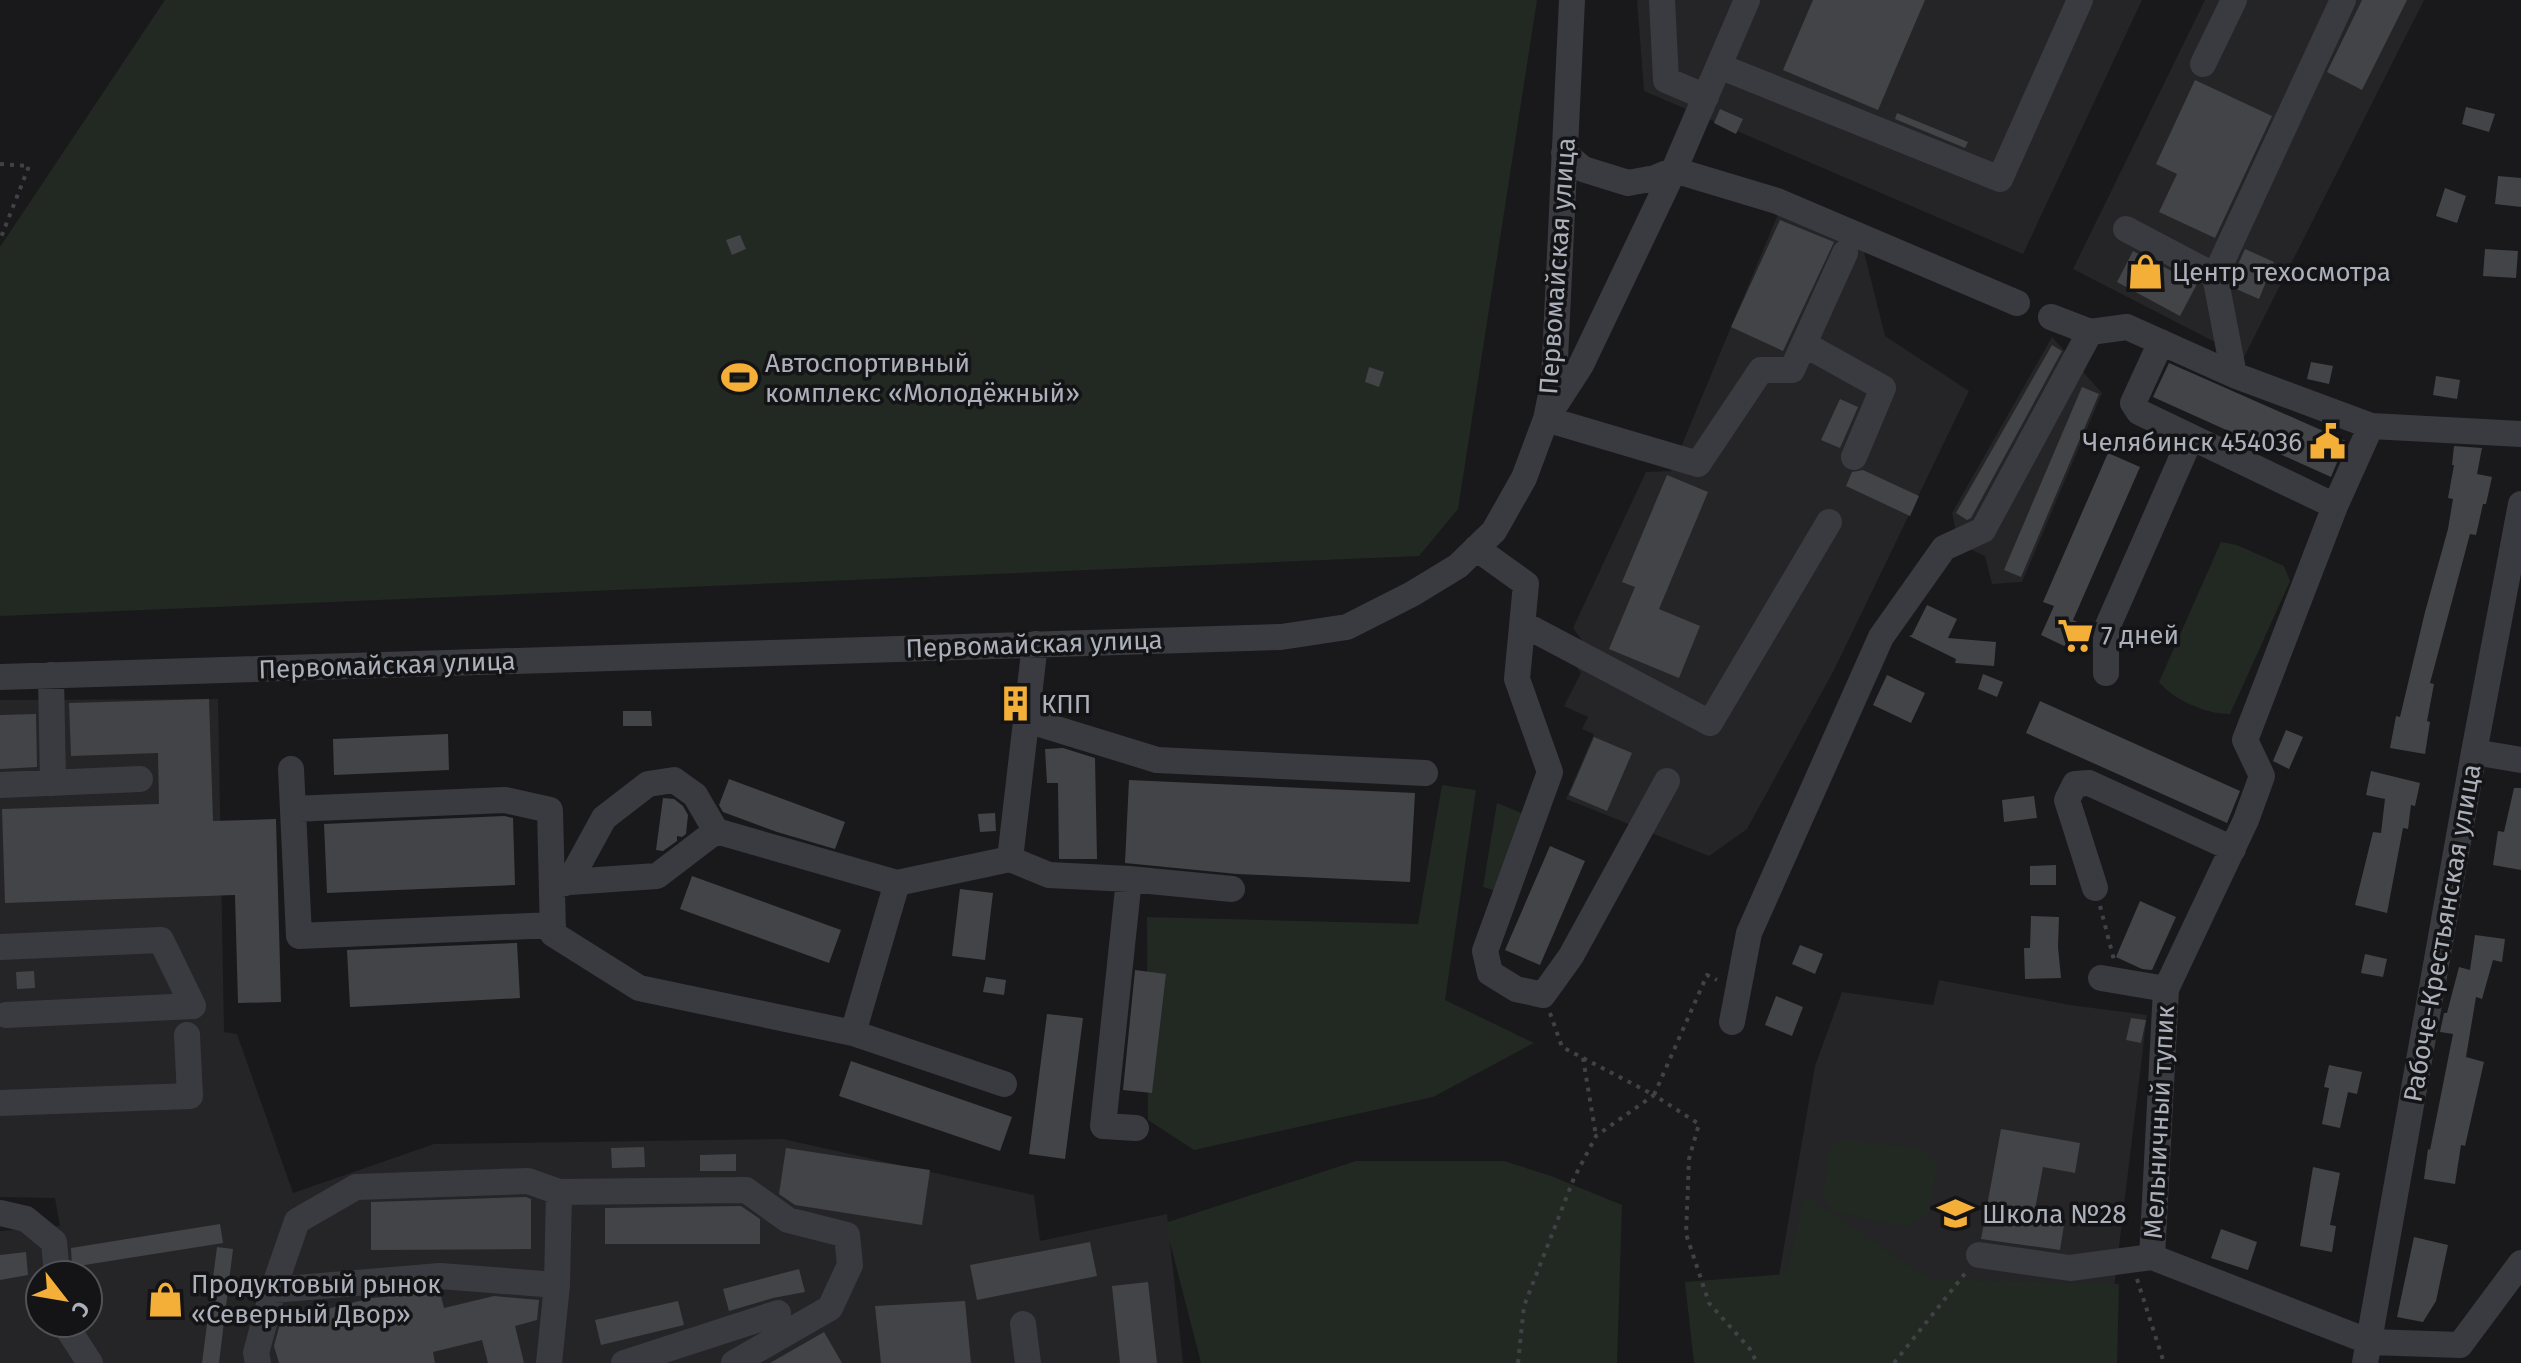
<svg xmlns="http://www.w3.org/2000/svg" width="2521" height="1363" font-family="'Fira Sans',sans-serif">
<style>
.built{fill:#252528;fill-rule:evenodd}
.green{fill:#212922}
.building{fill:#434448}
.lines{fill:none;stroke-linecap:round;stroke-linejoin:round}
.path{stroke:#404247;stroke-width:4;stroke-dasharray:4 6;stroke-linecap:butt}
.minor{stroke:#3a3b40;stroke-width:26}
.labels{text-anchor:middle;stroke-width:7;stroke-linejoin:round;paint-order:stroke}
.street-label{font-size:26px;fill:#abb0bb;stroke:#141416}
.poi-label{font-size:26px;fill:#abb0bb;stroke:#141416;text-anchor:start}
</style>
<rect width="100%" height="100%" fill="#19191b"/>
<path class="built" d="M1637 0H2142L2023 254 1644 91Z
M2205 0H2424L2244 357 2073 269Z
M1781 207 1862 244 1885 336 1969 391 1834 670 1747 829 1709 856 1566 799 1594 734 1582 729 1588 717 1564 706 1581 673 1572 661 1583 642 1573 628 1646 472 1671 471Z
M2052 337 2102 393 2022 582 1992 584 1985 556 1959 544 1952 513Z
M218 699 224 1032 237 1034 293 1193 434 1144 783 1139 1034 1195 1040 1241 1167 1214 1183 1363H0V1231L60 1226 55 1198 0 1197V700ZM40 1275H88V1323H40Z
M1939 980 2070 1005 2147 1015 2105 1363H1764L1815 1066 1842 992 1933 1005Z"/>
<path class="green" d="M165 0H1537L1458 509 1419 556 0 616V247Z
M2221 542 2237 545 2284 566 2290 581 2230 714C2208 715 2172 699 2159 682Z
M1442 785 1476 790 1445 1000 1534 1043 1433 1097 1194 1150 1148 1120 1147 917 1418 924Z
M1497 803 1524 814 1496 891 1483 887Z
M1841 1140 1923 1148 1937 1165 1929 1213 1907 1227 1835 1212 1823 1198 1829 1149Z
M1356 1161H1504L1551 1176 1622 1205 1617 1363H1201L1165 1223Z
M1805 1195 1929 1279 2119 1284 2117 1363H1694L1685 1282 1785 1274Z"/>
<path class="building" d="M1813 0H1925L1878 110 1783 70Z
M2362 0H2407L2362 90 2327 72Z
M2195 80 2272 116 2215 238 2159 212 2177 174 2156 164Z
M2466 107 2495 114 2489 132 2462 124Z
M1720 109 1743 119 1736 134 1714 123Z
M1897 113 1968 142 1965 148 1895 119Z
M2498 176 2521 178V207L2495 204Z
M2445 188 2466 196 2457 223 2436 216Z
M1780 220 1834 242 1783 351 1731 327Z
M740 235 746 249 732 255 726 240Z
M2245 249 2274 262 2259 299 2234 288 2232 278Z
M2485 249 2518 251 2516 278 2483 276Z
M2133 251 2197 284 2180 316 2117 282Z
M2052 345 2062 351 1971 518 1967 520 1956 513Z
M2311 362 2333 366 2329 384 2307 379Z
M2169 363 2346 441 2331 477 2153 397Z
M1369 367 1384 372 1379 387 1365 382Z
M2436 376 2460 380 2457 399 2433 395Z
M2082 387 2099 394 2021 577 2004 570Z
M1840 399 1858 407 1840 448 1821 440Z
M2454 446 2482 448 2477 474 2492 477 2486 504H2483L2476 535 2470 534 2430 683 2434 684 2427 721 2430 722 2425 754 2390 748 2396 716 2400 717 2425 612 2448 529 2453 499 2448 498 2454 465H2452Z
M2108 453 2140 467 2073 620 2088 627 2077 652 2041 635 2054 606 2043 602Z
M1863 470 1919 496 1910 516 1846 486 1852 472Z
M1667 475 1708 492 1659 609 1700 626 1679 678 1609 649 1635 587 1622 582Z
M1927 605 1957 619 1948 638 1996 642 1994 666 1955 663 1956 659 1909 636 1912 635Z
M1983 674 2003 682 1997 697 1978 689Z
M1887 675 1925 693 1911 723 1873 705Z
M209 699 213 821 276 819 281 1002 238 1003 235 895 5 903 2 809 159 804 158 753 71 756 69 703Z
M2040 701 2240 791 2227 823 2026 733Z
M623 711H651L652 726H623Z
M36 714 37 767 0 769V715Z
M2286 730 2303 737 2289 769 2273 761Z
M448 734 449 770 334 775 333 739Z
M1594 737 1632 753 1607 811 1569 795Z
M1063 748 1095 758 1097 859H1059L1058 783H1047L1045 749Z
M2371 771 2420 783 2415 806 2411 805 2408 829 2403 828 2387 913 2355 905 2373 832 2381 833 2385 799 2366 795Z
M729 779 845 822 835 849 777 832 723 812 719 805Z
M1129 780 1415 793 1410 882 1237 874 1125 863Z
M2514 788H2521V870L2493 865 2498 831 2504 832Z
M2034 796 2037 818 2004 822 2002 800Z
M663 798 674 799 683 806 688 815 686 834 682 837 677 836V841L663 851 656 850Z
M995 813 996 831 980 832 978 814Z
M504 816 513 818 515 885 327 893 324 824Z
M1550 846 1585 861 1540 965 1505 950Z
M2056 865V885H2030V866Z
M692 876 841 930 829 963 680 909Z
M960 889 993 893 985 960 952 956Z
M2140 901 2176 917 2152 970 2142 969 2116 957Z
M2031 916 2059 917 2058 947 2061 978 2025 979 2024 948H2030Z
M2475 935 2505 939 2502 962 2493 960 2482 999 2476 997 2466 1057 2484 1062 2465 1146 2461 1145 2455 1184 2424 1179 2428 1149 2430 1150 2453 1034 2440 1032 2444 1013H2447L2459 967 2470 970Z
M517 943 520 998 350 1007 347 950Z
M1800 945 1823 954 1815 974 1792 964Z
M2365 954 2387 959 2383 977 2361 973Z
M1135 970 1166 974 1152 1093 1123 1090Z
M34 971 35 988 17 989 16 972Z
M986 977 1006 980 1004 995 983 992Z
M1776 996 1803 1007 1792 1036 1765 1025Z
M1047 1014 1083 1018 1065 1159 1029 1154Z
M2131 1018 2146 1020 2141 1043 2126 1040Z
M851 1061 1012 1117 1000 1151 839 1096Z
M2329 1065 2362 1072 2357 1094 2348 1092 2340 1128 2322 1124 2329 1088 2324 1087Z
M2001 1129 2080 1143 2075 1173 2043 1167 2033 1220 2064 1225 2060 1250 1981 1239Z
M644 1147 645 1167 612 1168 611 1148Z
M786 1148 930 1170 922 1225 795 1205 779 1194Z
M736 1154V1171H700V1155Z
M2313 1167 2340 1173 2330 1225 2336 1226 2332 1252 2300 1246Z
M526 1197 531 1199V1249L371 1250V1202Z
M741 1206 760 1219V1244H605V1208Z
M220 1224 223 1243 72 1267 71 1248Z
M2221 1229 2257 1242 2248 1270 2211 1258Z
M2414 1237 2448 1245 2436 1301 2423 1322 2397 1317Z
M1090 1242 1097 1276 977 1300 970 1265Z
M217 1247 233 1249 219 1363H202Z
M26 1252 28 1275 0 1280V1255Z
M799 1269 805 1292 773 1298 729 1311 723 1289Z
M1148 1282 1157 1363H1120L1112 1286Z
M440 1292 444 1308 494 1296 539 1300 537 1320 515 1326 524 1363H488L482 1340 433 1352 435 1363H279L274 1346 281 1320 372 1298Z
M678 1301 684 1325 601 1345 595 1320Z
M965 1301 971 1363H881L875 1306Z
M824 1332 842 1363H770Z"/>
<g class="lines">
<path class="path" d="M0 164 29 166 0 240
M2100 906 2114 960
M1550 1013 1562 1047 1654 1095 1707 975 1717 980
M1583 1058 1596 1136
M2137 1279 2164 1363
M1518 1363 1524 1306 1574 1178 1596 1136 1654 1095 1699 1124 1689 1159 1686 1234 1709 1303 1750 1349 1757 1363
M1894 1363 1967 1271"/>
<path class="minor" d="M1662 0 1666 80 1706 97
M1747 0 1674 170 1581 365 1546 419 1698 464 1761 370H1792L1845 253
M2203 64 2234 0
M1719 66 2000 179 2080 0
M1564 153 1583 169 1628 183 1655 178 1674 170 1777 201 2017 303
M2126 229 2215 276 2234 375
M2215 276 2343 0
M2051 317 2090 332
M2161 342 2133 403 2139 412 2335 506
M1804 344 1883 388 1854 457
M2521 434 2371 426 2335 506 2245 740 2262 776 2246 820 2166 989 2152 1257 2370 1342 2460 1345 2521 1263
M1476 548 1526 584 1517 679 1550 772 1485 951 1490 973 1516 989 1543 995 1571 956 1667 781
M1523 624 1710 723 1829 522
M2106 673V630L2191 437
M51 675 53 783
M0 677 1281 637 1347 627 1412 594 1458 566 1494 531 1524 478 1546 419 1554 380 1572 0
M1027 720 1157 760 1425 773
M2474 752 2521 760
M291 769 299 936 553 925
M0 785 140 779
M293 809 505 800 550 810 553 934 639 988 853 1033 897 883 1010 859 1035 644
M1010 859 1049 875 1129 879 1232 889
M1129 879 1103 1126 1136 1128
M569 882 604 818 648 784 674 780 695 795 716 831
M552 886 569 882 657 876 716 831 897 883
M2095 888 2067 800 2075 784 2089 783 2233 849
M0 947 161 940 193 1006 6 1015
M2101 978 2166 989
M1732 1022 1749 933 1881 637 1944 548 1983 530 2090 332 2127 327 2234 375 2371 426
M853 1033 1004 1084
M0 1103 190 1096 187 1035
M0 1213 26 1219 54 1242 57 1275
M1979 1255 2070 1268 2152 1257
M557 1285 440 1276 273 1290 297 1221 356 1187 528 1181 559 1192 746 1190 788 1220 847 1235 850 1265 830 1308 734 1363
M64 1323 90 1363
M1023 1324 1028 1363
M258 1363 256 1353 273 1290
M549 1363 557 1285 559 1192
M624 1363 778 1313
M2365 1363 2474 752 2521 504"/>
</g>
<defs>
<symbol id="shop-bare" viewBox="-9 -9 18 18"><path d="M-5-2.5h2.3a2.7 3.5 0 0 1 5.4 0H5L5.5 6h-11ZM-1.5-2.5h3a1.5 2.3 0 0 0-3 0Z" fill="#f4af38" stroke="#141416" stroke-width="2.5" paint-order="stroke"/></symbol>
<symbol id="stadium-bare" viewBox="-9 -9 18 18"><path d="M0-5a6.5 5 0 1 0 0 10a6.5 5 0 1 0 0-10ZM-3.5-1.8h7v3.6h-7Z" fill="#f4af38" stroke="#141416" stroke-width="2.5" paint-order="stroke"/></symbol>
<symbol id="civic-bare" viewBox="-9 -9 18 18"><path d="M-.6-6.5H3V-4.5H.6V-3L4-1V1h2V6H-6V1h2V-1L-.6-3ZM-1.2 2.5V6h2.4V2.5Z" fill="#f4af38" stroke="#141416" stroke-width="2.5" paint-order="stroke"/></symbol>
<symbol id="supermarket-bare" viewBox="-9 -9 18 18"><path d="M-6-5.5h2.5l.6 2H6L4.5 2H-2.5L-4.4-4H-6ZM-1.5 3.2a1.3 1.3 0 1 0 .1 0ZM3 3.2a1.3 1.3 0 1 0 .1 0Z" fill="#f4af38" stroke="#141416" stroke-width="2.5" paint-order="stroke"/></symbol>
<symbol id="building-bare" viewBox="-9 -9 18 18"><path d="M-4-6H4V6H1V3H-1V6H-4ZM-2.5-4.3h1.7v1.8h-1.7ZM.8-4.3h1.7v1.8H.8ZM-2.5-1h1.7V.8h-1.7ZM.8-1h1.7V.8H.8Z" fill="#f4af38" stroke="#141416" stroke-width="2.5" paint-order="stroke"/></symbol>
<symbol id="school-bare" viewBox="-9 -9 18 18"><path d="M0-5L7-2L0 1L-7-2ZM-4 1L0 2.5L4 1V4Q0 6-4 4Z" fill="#f4af38" stroke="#141416" stroke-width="2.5" paint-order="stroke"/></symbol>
</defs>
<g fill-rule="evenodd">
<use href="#shop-bare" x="2120" y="246" width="51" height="51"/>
<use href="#stadium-bare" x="714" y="352" width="51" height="51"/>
<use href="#civic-bare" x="2302" y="416" width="51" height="51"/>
<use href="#supermarket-bare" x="2050" y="610" width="51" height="51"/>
<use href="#building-bare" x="990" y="678" width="51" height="51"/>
<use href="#school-bare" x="1930" y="1188" width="51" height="51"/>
<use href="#shop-bare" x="140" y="1274" width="51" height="51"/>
</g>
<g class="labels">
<g class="street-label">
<text transform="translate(1557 266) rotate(-86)" y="9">Первомайская улица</text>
<text transform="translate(1034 644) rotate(-2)" y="9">Первомайская улица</text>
<text transform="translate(387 665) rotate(-2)" y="9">Первомайская улица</text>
<text transform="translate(2442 933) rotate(-80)" y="9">Рабоче-Крестьянская улица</text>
<text transform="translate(2159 1122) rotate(-87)" y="9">Мельничный тупик</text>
</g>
<g class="poi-label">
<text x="2172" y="281">Центр техосмотра</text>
<text x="765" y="372">Автоспортивный<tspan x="765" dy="30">комплекс «Молодёжный»</tspan></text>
<text x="2302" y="451" text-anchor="end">Челябинск 454036</text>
<text x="2101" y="644">7 дней</text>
<text x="1041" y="713">КПП</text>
<text x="1982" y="1223">Школа №28</text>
<text x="191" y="1293">Продуктовый рынок<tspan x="191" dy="30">«Северный Двор»</tspan></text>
</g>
</g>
<g transform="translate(64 1299) rotate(121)"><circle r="38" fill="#141416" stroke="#505258" stroke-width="2"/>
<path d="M0-6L14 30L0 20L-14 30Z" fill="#f4af38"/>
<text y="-12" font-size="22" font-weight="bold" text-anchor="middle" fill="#abb0bb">С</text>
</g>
</svg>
